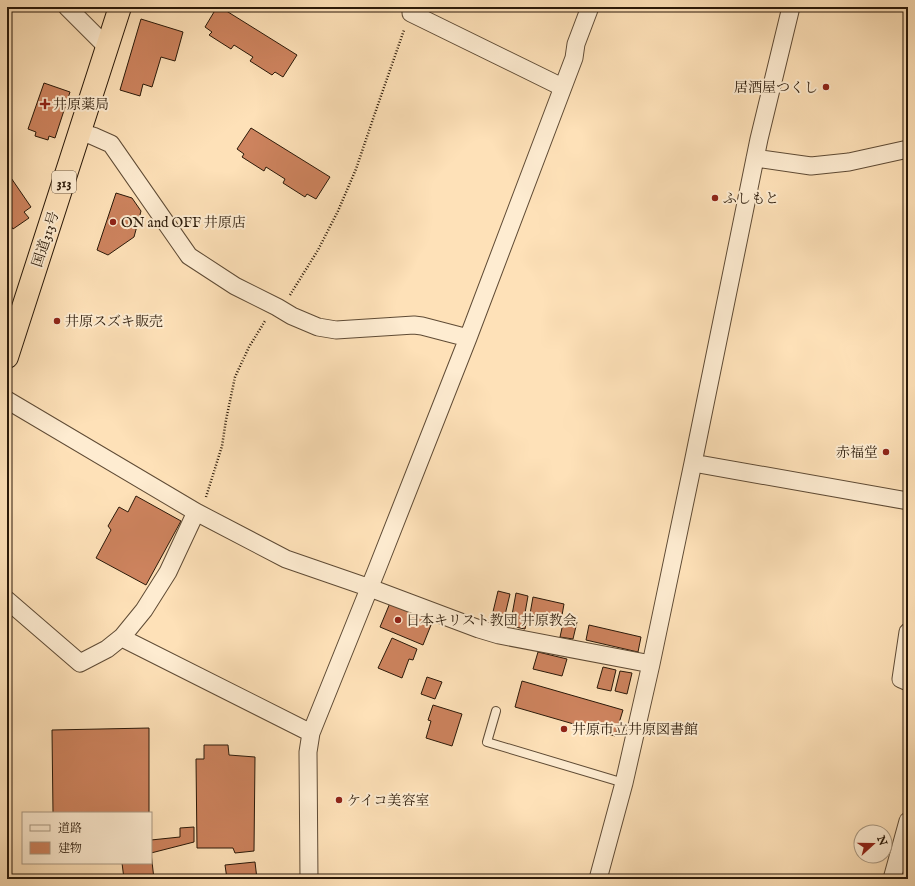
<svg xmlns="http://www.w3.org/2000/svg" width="915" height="886" font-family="'IM FELL English','Noto Serif JP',serif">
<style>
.building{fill:#cd835e;stroke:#2a1909}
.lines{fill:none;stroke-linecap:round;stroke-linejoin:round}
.service-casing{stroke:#5f4b35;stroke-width:10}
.minor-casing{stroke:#5f4b35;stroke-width:19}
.trunk-casing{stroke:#2a1909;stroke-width:24}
.path{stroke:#2a1909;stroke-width:2.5;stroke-dasharray:1 2;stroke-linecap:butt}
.service{stroke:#feecd1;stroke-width:8}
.minor{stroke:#feecd1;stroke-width:17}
.trunk{stroke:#fee1b8;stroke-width:22}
.poi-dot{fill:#8f2418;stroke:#feecd1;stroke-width:1.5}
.labels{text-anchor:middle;stroke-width:4;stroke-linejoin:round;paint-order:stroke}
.shield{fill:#feecd1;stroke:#6a5845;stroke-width:1}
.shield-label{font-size:13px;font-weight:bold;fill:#2a1909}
.poi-label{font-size:14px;fill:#2a1909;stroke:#feecd1;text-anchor:start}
.street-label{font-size:14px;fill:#2a1909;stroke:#feecd1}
</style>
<rect width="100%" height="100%" fill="#fee1b8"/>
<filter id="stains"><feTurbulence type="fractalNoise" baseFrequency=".005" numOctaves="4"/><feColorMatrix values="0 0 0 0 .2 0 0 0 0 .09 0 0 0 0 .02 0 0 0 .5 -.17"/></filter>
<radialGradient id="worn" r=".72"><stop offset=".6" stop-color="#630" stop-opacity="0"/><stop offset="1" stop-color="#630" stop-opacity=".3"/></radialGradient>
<path class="building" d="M217 7H220L297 55 283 77 275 72 272 75 250 61 253 57 234 45 231 49 209 35 212 32 205 27Z
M141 19 183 32 175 61 161 57 152 87 143 84 140 96 120 90Z
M44 83 70 92 55 138 49 136 48 140 35 136 36 132 28 129Z
M251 128 330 177 316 199 307 194 305 197 283 183 285 179 266 167 264 171 242 157 244 154 237 149Z
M7 172 31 207 24 212 29 218 13 229 7 220Z
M116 193 132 198 141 211 134 237 108 255 97 250Z
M136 496 181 521 146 585 96 558 111 530 108 526 119 507 128 512Z
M498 591 510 594 504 619 492 616Z
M516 593 528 596 525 613 528 614 525 629 510 626Z
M533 597 564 604 561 621 530 614Z
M390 603 433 620 423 645 380 627Z
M564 619 577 622 573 639 560 637Z
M589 625 641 637 638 652 586 640Z
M392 638 417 649 413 660 409 659 402 678 378 668Z
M538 652 567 659 562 676 533 669Z
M603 667 616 670 611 691 597 688Z
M620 671 632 673 627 694 615 691Z
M427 677 442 682 435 699 421 694Z
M522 681 623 710 615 736 515 707Z
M433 705 462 714 452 746 426 738 431 721 428 720Z
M149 728V813H53L52 730Z
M204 745H228L229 755 255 757 254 851 235 853 233 848H197L196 759H204Z
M194 827V842L151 853 154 879H124L122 863H151V840L180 837V828Z
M255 862 257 879H227L225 865Z"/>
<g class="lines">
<defs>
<path id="service" d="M496 711 487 742 624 783"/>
<path id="minor" d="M67 7 107 47
M411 7V13L562 87
M80 132 93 136 111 144 189 256 235 286 277 307 292 316 318 327 336 330 414 325 422 326 468 338
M755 158 811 166 849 162 908 149
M7 400 196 512 286 559 370 588 479 629 499 635 651 664
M693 463 908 501
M7 600 80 663 107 649 122 637 144 610 168 572 196 512
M908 632 901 679 908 682
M122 637 128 641 311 733
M309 879 308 752 311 733 377 569 468 338 574 58 576 44 590 7
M598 879 624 783 651 664 693 463 759 139 791 7
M892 879 908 821"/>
<path id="trunk" d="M7 357 120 7"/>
</defs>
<use href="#service" class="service-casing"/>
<use href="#minor" class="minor-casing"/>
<use href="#trunk" class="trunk-casing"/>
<path class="path" d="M290 295 318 250 338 211 356 169 374 116 404 30
M206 497 222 446 226 420 235 377 249 347 265 321"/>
<use href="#service" class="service"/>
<use href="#minor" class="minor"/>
<use href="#trunk" class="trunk"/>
</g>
<g class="poi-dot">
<circle cx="826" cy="87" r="4"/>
<path d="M43 98h4v4h4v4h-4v4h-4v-4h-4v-4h4z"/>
<circle cx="715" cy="198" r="4"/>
<circle cx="113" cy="222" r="4"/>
<circle cx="57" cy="321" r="4"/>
<circle cx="886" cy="452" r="4"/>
<circle cx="398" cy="620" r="4"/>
<circle cx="564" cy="729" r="4"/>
<circle cx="339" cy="800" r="4"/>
</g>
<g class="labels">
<rect class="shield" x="52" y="171" width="24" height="22" rx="3"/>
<g class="shield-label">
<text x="64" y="187">313</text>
</g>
<g class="poi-label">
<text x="818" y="92" text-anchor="end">居酒屋つくし</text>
<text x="53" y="109">井原薬局</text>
<text x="723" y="203">ふしもと</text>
<text x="121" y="227">ON and OFF 井原店</text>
<text x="65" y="326">井原スズキ販売</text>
<text x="878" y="457" text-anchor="end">赤福堂</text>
<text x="406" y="625">日本キリスト教団 井原教会</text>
<text x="572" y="734">井原市立井原図書館</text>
<text x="347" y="805">ケイコ美容室</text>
</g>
<g class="street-label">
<text transform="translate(45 239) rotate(-72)" y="5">国道313号</text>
</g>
</g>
<rect width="915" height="886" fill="none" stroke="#fee1b8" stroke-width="24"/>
<rect x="8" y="8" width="899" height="870" fill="none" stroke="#2a1909" stroke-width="2"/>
<rect x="12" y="12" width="891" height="862" fill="none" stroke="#2a1909"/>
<rect x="22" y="812" width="130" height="52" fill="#feecd1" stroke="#a99881"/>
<rect x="30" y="825" width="20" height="6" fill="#feecd1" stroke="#a99881"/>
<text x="58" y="832" font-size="12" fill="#2a1909">道路</text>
<rect x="30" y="842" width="20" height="12" fill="#cd835e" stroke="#a99881"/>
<text x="58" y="852" font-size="12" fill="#2a1909">建物</text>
<g transform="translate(873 844) rotate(69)"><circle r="19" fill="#feecd1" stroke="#a99881"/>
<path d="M0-3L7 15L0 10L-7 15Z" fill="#8f2418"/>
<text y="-6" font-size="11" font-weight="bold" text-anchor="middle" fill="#2a1909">N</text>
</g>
<rect width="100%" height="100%" filter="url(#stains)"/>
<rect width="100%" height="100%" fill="url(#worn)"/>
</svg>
